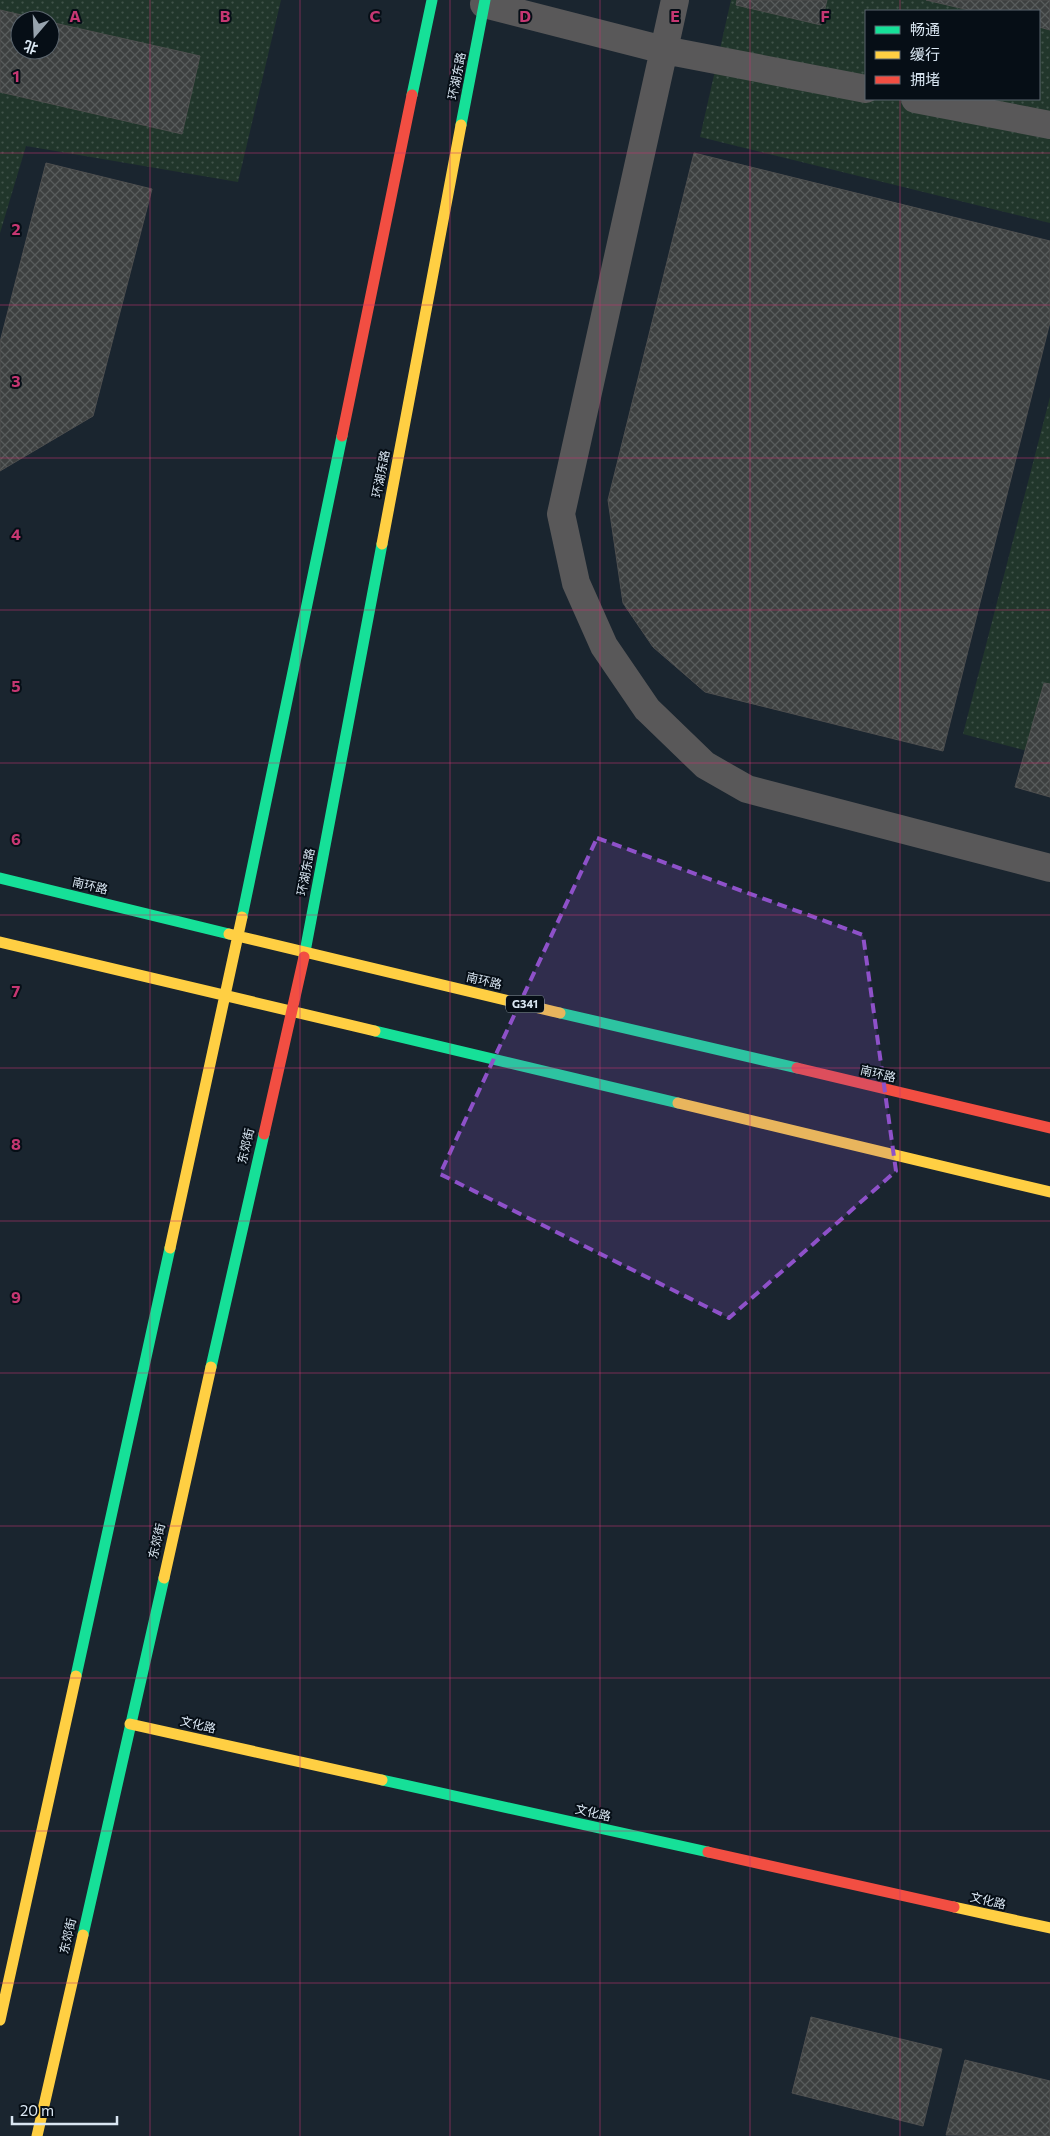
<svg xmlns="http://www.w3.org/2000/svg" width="1050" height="2136" font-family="Commissioner,'Noto Sans SC',sans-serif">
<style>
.garden{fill:url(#garden-dots);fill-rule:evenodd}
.building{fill:url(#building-cross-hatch);stroke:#4e4f4f}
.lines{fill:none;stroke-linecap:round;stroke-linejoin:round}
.street{stroke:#595859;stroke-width:28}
.fast{stroke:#16e098;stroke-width:11}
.slow{stroke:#ffcf43;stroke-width:11}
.jam{stroke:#f24e42;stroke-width:11}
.marked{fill:#8e51c9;fill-opacity:0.2;stroke:#8e51c9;stroke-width:4;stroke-dasharray:10 6;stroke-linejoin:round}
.grid{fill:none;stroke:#c63772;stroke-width:1;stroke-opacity:0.55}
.labels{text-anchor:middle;stroke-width:4;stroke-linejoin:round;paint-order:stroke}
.shield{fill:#060e16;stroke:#9aa6b1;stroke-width:1}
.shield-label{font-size:11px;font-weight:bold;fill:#dae7f3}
.street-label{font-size:12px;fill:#dae7f3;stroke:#060e16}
.grid-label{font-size:16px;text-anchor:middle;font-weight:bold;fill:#c63772;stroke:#060e16;stroke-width:4;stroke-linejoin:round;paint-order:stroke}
</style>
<defs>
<pattern id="garden-dots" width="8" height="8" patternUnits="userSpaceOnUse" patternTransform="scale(1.25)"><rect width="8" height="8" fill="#21362b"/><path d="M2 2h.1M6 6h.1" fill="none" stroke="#41534a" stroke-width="1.8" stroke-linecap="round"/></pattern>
<pattern id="building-cross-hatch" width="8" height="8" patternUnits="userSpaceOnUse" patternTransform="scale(1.25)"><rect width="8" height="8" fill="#3d4040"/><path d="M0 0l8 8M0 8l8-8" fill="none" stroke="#585c5c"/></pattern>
</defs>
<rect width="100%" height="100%" fill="#1a252f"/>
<path class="garden" d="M0 0H281L238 182 26 146 0 233ZM20 20H50V50H20Z
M731 0H1050V223L700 137ZM866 11H1039V99H866Z
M1050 397V757L963 734Z"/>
<path class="building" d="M737 0H827L821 25 736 5Z
M926 0H1050V30L1039 27V11H973Z
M0 10 43 20H20V50H50V22L200 56 182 134 0 92Z
M694 153 1050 241V322L943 751 705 692 653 647 623 603 608 500Z
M46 163 152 189 93 416 0 471V342Z
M1044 683 1050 684V797L1015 787Z
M811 2017 942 2049 923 2126 792 2093Z
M965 2060 1050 2081V2136L946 2135Z"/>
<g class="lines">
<path class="street" d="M675 0 561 514 576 583 604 646 647 709 705 765 747 789 1050 868
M484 4 664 50 866 89
M915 99 1050 125"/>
<path class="fast" d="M412 95 432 0
M461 125 485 0
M0 878 229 934
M242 917 342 436
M304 957 382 544
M560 1013 797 1068
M375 1031 678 1103
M211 1367 264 1134
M76 1676 170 1248
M382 1780 708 1852
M83 1935 164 1578"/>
<path class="slow" d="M382 544 461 125
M229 934 560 1013
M0 942 375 1031
M678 1103 1050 1192
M170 1248 242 917
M164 1578 211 1367
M130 1724 382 1780
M954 1907 1050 1928
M0 2020 76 1676
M37 2136 83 1935"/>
<path class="jam" d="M342 436 412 95
M797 1068 1050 1128
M264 1134 304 957
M708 1852 954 1907"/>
</g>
<path class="marked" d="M597 838 863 935 896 1171 729 1318 440 1174Z"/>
<path class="grid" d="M150 0V2136M300 0V2136M450 0V2136M600 0V2136M750 0V2136M900 0V11M900 99V2136M0 153H1050M0 305H1050M0 458H1050M0 610H1050M0 763H1050M0 915H1050M0 1068H1050M0 1221H1050M0 1373H1050M0 1526H1050M0 1678H1050M0 1831H1050M0 1983H1050"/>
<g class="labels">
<rect class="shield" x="506" y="995.5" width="38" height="17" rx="4"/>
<g class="shield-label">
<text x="525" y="1008">G341</text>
</g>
<g class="street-label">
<text transform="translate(457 76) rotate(-79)" y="4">环湖东路</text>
<text transform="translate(381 474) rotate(-79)" y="4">环湖东路</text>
<text transform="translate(306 872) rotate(-79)" y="4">环湖东路</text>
<text transform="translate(90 886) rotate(13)" y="4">南环路</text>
<text transform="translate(484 981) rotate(13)" y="4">南环路</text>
<text transform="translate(878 1074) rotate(13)" y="4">南环路</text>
<text transform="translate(246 1146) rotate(-77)" y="4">东郊街</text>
<text transform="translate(157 1541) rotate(-77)" y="4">东郊街</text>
<text transform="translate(198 1725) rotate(13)" y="4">文化路</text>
<text transform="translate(593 1813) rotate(13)" y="4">文化路</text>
<text transform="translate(988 1901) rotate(13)" y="4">文化路</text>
<text transform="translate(68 1936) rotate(-77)" y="4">东郊街</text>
</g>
</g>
<g class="grid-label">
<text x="75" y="22">A</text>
<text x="225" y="22">B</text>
<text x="375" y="22">C</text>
<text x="525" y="22">D</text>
<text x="675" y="22">E</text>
<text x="825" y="22">F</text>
<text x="16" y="82">1</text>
<text x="16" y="235">2</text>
<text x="16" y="387">3</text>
<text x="16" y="540">4</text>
<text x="16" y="692">5</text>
<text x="16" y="845">6</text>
<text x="16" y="997">7</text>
<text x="16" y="1150">8</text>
<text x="16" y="1303">9</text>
</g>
<rect x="865" y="10" width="175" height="90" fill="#060e16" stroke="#5b656e"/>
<rect x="875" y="26" width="25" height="8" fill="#16e098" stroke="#5b656e"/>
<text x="910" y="35" font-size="15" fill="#dae7f3">畅通</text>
<rect x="875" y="51" width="25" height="8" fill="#ffcf43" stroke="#5b656e"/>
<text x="910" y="60" font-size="15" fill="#dae7f3">缓行</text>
<rect x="875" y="76" width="25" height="8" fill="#f24e42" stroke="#5b656e"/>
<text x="910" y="85" font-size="15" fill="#dae7f3">拥堵</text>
<g transform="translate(35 35) rotate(199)"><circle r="24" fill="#060e16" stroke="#5b656e"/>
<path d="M0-4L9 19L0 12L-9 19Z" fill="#97a3ae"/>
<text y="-8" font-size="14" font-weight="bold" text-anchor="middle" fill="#dae7f3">北</text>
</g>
<path d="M12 2116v8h105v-8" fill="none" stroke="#dae7f3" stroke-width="2.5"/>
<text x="20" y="2116" font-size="15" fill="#dae7f3" stroke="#060e16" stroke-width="4" paint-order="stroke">20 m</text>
</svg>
